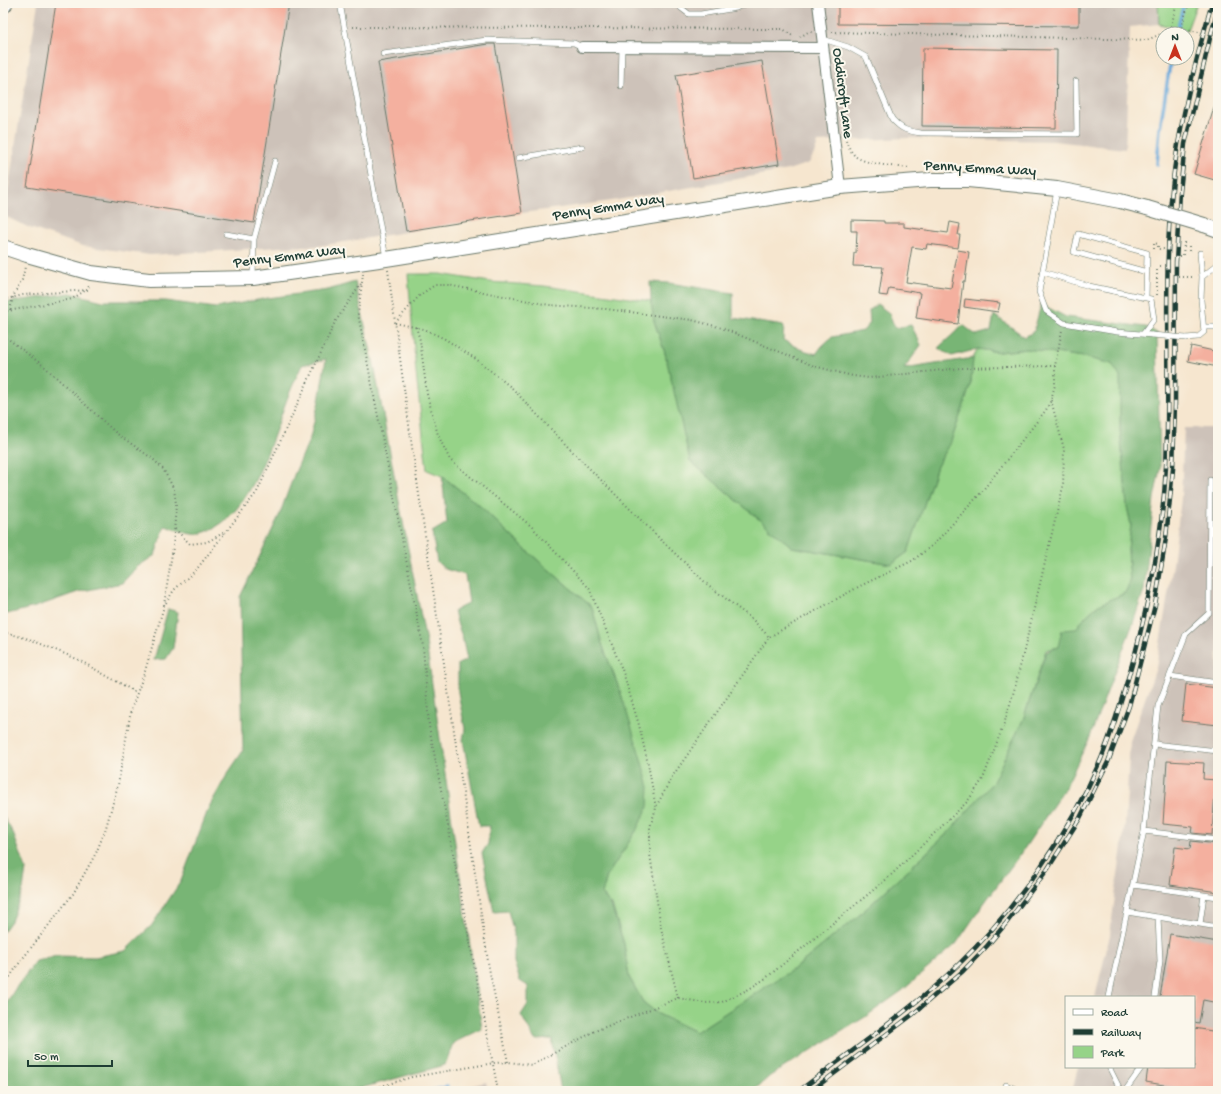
<svg xmlns="http://www.w3.org/2000/svg" width="1221" height="1094" font-family="'Gochi Hand',sans-serif">
<style>
.industrial{fill:#cdc2b9}
.green{fill:#96d388;stroke:#5a885e}
.forest{fill:#78b574;stroke:#4c7954}
.lines{fill:none;stroke-linecap:round;stroke-linejoin:round}
.stream{stroke:#67a8da;stroke-width:3.5}
.building{fill:#f4b09f}
.lane-casing{stroke:#6a786a;stroke-width:6}
.street-casing{stroke:#6a786a;stroke-width:12}
.secondary-casing{stroke:#6a786a;stroke-width:16}
.highway-casing{stroke:#6a786a;stroke-width:20}
.path{stroke:#6a786a;stroke-width:2;stroke-dasharray:1 3;stroke-linecap:butt}
.lane{stroke:#fff;stroke-width:5}
.street{stroke:#fff;stroke-width:10}
.secondary{stroke:#fff;stroke-width:14}
.highway{stroke:#fff;stroke-width:18}
.rail-casing{stroke:#1f3d34;stroke-width:4.5}
.rail{stroke:#fbf7ec;stroke-width:3;stroke-dasharray:9;stroke-linecap:butt}
.lane-bridge-casing{stroke:#6a786a;stroke-width:6;stroke-linecap:butt}
.secondary-bridge-casing{stroke:#6a786a;stroke-width:16;stroke-linecap:butt}
.lane-bridge{stroke:#fff;stroke-width:5}
.secondary-bridge{stroke:#fff;stroke-width:14}
.labels{text-anchor:middle;stroke-width:4;stroke-linejoin:round;paint-order:stroke}
.street-label{font-size:15px;fill:#1f3d34;stroke:#fbf7ec}
</style>
<rect width="100%" height="100%" fill="#fbf7ec"/>
<filter id="ink" filterUnits="userSpaceOnUse"><feTurbulence type="fractalNoise" baseFrequency=".025" numOctaves="2"/><feDisplacementMap in="SourceGraphic" scale="8" xChannelSelector="R" yChannelSelector="G"/><feConvolveMatrix kernelMatrix="1 2 1 2 8 2 1 2 1" color-interpolation-filters="sRGB"/></filter>
<filter id="wash" filterUnits="userSpaceOnUse"><feTurbulence type="fractalNoise" baseFrequency=".012" numOctaves="4" result="noise"/><feDisplacementMap in="SourceGraphic" scale="16" xChannelSelector="R" yChannelSelector="G"/><feGaussianBlur stdDeviation="0.9" result="paint"/><feColorMatrix in="noise" values="0 0 0 0 0 0 0 0 0 0 0 0 0 0 0 0 0 1.4 0 .05"/><feComposite in="paint" operator="in"/></filter>
<g filter="url(#wash)">
<rect width="100%" height="100%" fill="#f6e6cf"/>
<path class="industrial" d="M38 3H1158L1159 24 1130 27 1125 149 1054 141 907 138 818 142 815 152 809 163 788 170 612 201 522 213 319 246 280 247 150 255 83 246 30 228 4 216Z
M1184 428H1218V1091H1072L1078 1067H1194V997H1095L1110 935 1115 896 1125 825 1130 741 1156 668 1173 564 1181 499Z
M486 1082 488 1091H452Z"/>
<path class="green" d="M1158 3H1197L1187 30 1159 24Z
M408 274H440L490 282 544 286 651 301 654 321 665 353 677 401 690 461 792 547 891 564 908 552 937 466 950 444 965 402 971 382 973 358 978 349 999 352 1027 349 1084 357 1112 364 1121 377 1120 429 1127 506 1131 525 1128 549 1130 582 1125 593 1097 606 1083 619 1076 629 1058 647 1046 650 1023 720 993 782 950 831 855 919 795 968 696 1032 658 1014 643 1002 629 977 624 944 612 905 602 894 607 876 636 831 620 691 602 644 592 607 525 549 480 506 442 476 427 470 416 373Z"/>
<path class="forest" d="M355 282 374 365 397 491 426 642 482 1029 453 1043 445 1065 350 1091H3V1009L15 989 36 961 57 956 95 957 125 951 152 925 181 881 209 807 228 773 243 751 240 597 279 516 294 475 310 438 319 401 326 359 302 365C295 380 288 395 283 410 268 451 247 524 198 534 191 536 173 528 165 526L155 555 137 567 122 583 78 592 35 607 3 615V330L5 327 3 325V303L70 293 103 301H166L216 308 268 298 328 290Z
M650 282 669 283 733 293V318L784 326 783 340 800 349 816 354 822 346 832 337 863 331 870 323 869 311 877 304 889 313 895 328 911 325 921 345 904 369 973 358 971 382 965 402 950 444 937 466 908 552 891 564 792 547 690 461 665 353 654 321 651 301Z
M1041 304 1066 317 1146 327 1157 333 1160 469 1154 498 1144 590 1133 623 1090 737 1066 786 1024 849 982 906 956 944 903 990 865 1017 770 1076 753 1091H561L552 1039 535 1040 521 1015 528 1004V986L520 981 514 962V933L508 911 494 912 482 853 488 844 490 826H479L463 740 465 729 458 692V664L467 660 462 636 458 626 454 611 469 603 465 575 445 569 437 562 432 532 447 523 442 476 480 506 525 549 592 607 602 644 620 691 636 742 649 787 648 807 636 831 607 876 602 894 611 905 624 944 629 977 643 1002 658 1014 696 1032 795 968 855 919 950 831 993 782 1023 720 1046 652 1058 647 1062 630 1076 629 1083 619 1097 606 1125 593 1130 582 1128 549 1131 525 1127 506 1120 429V377L1112 364 1084 357 1027 349 999 352 978 349 952 356 938 348 963 325 976 335 991 331 994 315 1025 337 1034 331Z
M168 609 178 612 173 648 166 659 154 660Z
M3 816 13 833 26 869 23 890 11 921 3 932Z"/>
<g class="lines">
<path class="stream" d="M1176 34 1184 3
M1157 164 1160 128 1171 58
M431 1091 447 1087"/>
</g>
<g id="blocks">
<path class="building" d="M56 3H289L254 223 27 187Z
M838 3H1079V26L838 24Z
M488 44H495L522 213 406 231 378 62Z
M923 48 1057 50 1056 128 922 126Z
M762 61 779 164 693 178 676 75Z
M1216 101H1218V181L1194 174Z
M851 220 884 221V223H904V227L948 233 950 222 960 224 958 235H960L958 248 927 244 926 249 912 247 906 282 951 288 958 250 969 252 965 281H963L958 324 916 318 920 293 889 288 887 296 879 295 883 267 853 266 854 253H856L857 231H851Z
M965 299 1000 303 998 312 964 307Z
M1191 346 1218 352V367L1188 361Z
M1186 684 1218 688V725L1182 721Z
M1167 761 1204 763 1203 779 1216 780 1212 835 1192 833 1193 827 1163 824Z
M1191 841 1218 844V892L1170 885 1175 847 1190 849Z
M1170 934 1218 942V1003L1203 1000 1199 1023 1194 1022V997H1160Z
M1194 1028 1218 1032V1091H1199L1146 1082 1148 1067H1194Z"/>
</g>
</g>
<g filter="url(#ink)">
<use href="#blocks" fill-opacity="0" stroke="#6a786a" stroke-width="1"/>
<g class="lines">
<defs>
<path id="lane" d="M340 3 386 258
M679 3 681 8 689 14H701L736 8 746 3
M823 39 848 47 866 57 892 119C902 130 907 131 921 133L1077 134 1076 81
M383 54 487 40 574 43 582 47
M621 86 622 47
M518 158 582 147
M1057 190 1039 292 1046 311 1064 323 1117 332 1152 335
M226 234 254 239
M1200 253 1202 277
M1043 272 1089 286 1151 299 1154 319 1143 334
M253 277 254 239 275 161
M1146 298 1147 253 1078 234 1074 252 1147 272
M1204 327H1218
M1186 338 1198 337 1204 332 1201 300 1202 277 1218 264
M1170 676 1218 683
M1154 744 1218 751
M1144 831 1218 840
M1133 885 1218 897
M1127 912 1218 927
M1200 924 1204 895
M1109 997 1144 831 1158 706 1186 634 1209 613 1210 480
M1155 997 1160 961 1158 917
M1109 1067 1121 1091
M1006 1085 1020 1091
M1125 1091 1142 1067"/>
<path id="street" d="M818 3 840 187
M582 47 823 48"/>
<path id="secondary" d="M1204 225 1218 230
M3 247 27 255 91 273 149 280 253 278 386 259 840 187 930 180H968L1057 189 1120 201 1147 208"/>
<path id="highway" d="M3 4V3"/>
</defs>
<use href="#lane" class="lane-casing"/>
<use href="#street" class="street-casing"/>
<use href="#secondary" class="secondary-casing"/>
<use href="#highway" class="highway-casing"/>
<path class="path" d="M353 27 783 29 794 37
M1170 30 1177 3
M1180 31 1189 3
M832 32 1147 40 1170 30 1180 31 1187 30 1211 34 1218 36
M800 37 808 32H812
M846 140C848 146 851 152 855 156 863 164 899 167 910 168
M1154 249V243L1158 244V249H1164
M1180 256H1183L1184 243H1189V251H1192
M388 270 412 447 489 968 508 1062
M363 274 358 314 423 646 429 726 498 1091
M1179 277H1194
M1157 295V266H1164
M3 300 23 295 87 290 89 286
M10 310 13 297 22 280 25 267
M3 312 72 299 86 290
M395 323 420 295 435 285H448L549 305 606 309 692 320 722 328 814 366 853 376 869 378 961 368 1055 366
M395 323 424 329 445 339 476 359 512 388 567 446 662 541 707 584 752 619 769 637
M416 327 420 340 427 394 438 435 450 460 531 526 589 588 623 672 639 725 648 764 656 808
M3 335 45 367 116 433 153 459 163 469 174 489 176 504 173 547 164 605
M175 529 190 544 207 542 225 532
M3 632 29 639 77 659 137 693
M3 987 20 962 73 894 96 853 105 831 118 785 131 710 145 671 164 606 174 590 196 570 257 492 335 322 361 284
M678 998 661 928 650 854V827L657 805 672 777 769 637 860 586 912 561 934 544 979 495 1046 410 1051 400 1055 385V366L1062 330
M365 1091 412 1077 494 1063 508 1062 532 1065 595 1031 678 998 705 1003 722 1002 749 989 766 978 888 878 967 802 983 779 1005 721 1016 684 1063 487 1064 449 1051 400"/>
<use href="#lane" class="lane"/>
<use href="#street" class="street"/>
<use href="#secondary" class="secondary"/>
<use href="#highway" class="highway"/>
<defs>
<path id="rail" d="M799 1091C852 1050 909 1012 958 965 1016 909 1069 833 1101 759 1115 725 1125 689 1135 654 1151 592 1163 529 1166 466 1170 374 1163 281 1172 189 1178 127 1195 63 1212 3
M811 1091 912 1015 963 971 987 946 1008 921 1047 870 1080 818 1108 762 1129 706 1155 605 1166 538 1173 469 1175 404 1176 262 1180 192 1185 144 1211 34 1218 9"/>
</defs>
<use href="#rail" class="rail-casing"/>
<use href="#rail" class="rail"/>
<defs>
<path id="lane-bridge" d="M1152 335 1186 338"/>
<path id="secondary-bridge" d="M1147 208 1204 225"/>
</defs>
<use href="#lane-bridge" class="lane-bridge-casing"/>
<use href="#secondary-bridge" class="secondary-bridge-casing"/>
<use href="#lane-bridge" class="lane-bridge"/>
<use href="#secondary-bridge" class="secondary-bridge"/>
</g>
</g>
<g class="labels">
<g class="street-label">
<text transform="translate(844 93) rotate(83)" y="5">Oddicroft Lane</text>
<text transform="translate(980 167) rotate(3)" y="5">Penny Emma Way</text>
<text transform="translate(608 206) rotate(-9)" y="5">Penny Emma Way</text>
<text transform="translate(289 255) rotate(-7)" y="5">Penny Emma Way</text>
</g>
</g>
<rect width="1221" height="1094" fill="none" stroke="#fbf7ec" stroke-width="16"/>
<rect x="1065" y="996" width="130" height="72" fill="#fbf7ec" stroke="#a3ada2"/>
<rect x="1073" y="1009" width="20" height="6" fill="#ffffff" stroke="#a3ada2"/>
<text x="1101" y="1016" font-size="12" fill="#1f3d34">Road</text>
<rect x="1073" y="1029" width="20" height="6" fill="#1f3d34" stroke="#a3ada2"/>
<text x="1101" y="1036" font-size="12" fill="#1f3d34">Railway</text>
<rect x="1073" y="1046" width="20" height="12" fill="#96d388" stroke="#a3ada2"/>
<text x="1101" y="1056" font-size="12" fill="#1f3d34">Park</text>
<g transform="translate(1175 46)"><circle r="19" fill="#fbf7ec" stroke="#a3ada2"/>
<path d="M0-3L7 15L0 10L-7 15Z" fill="#c8321e"/>
<text y="-6" font-size="11" font-weight="bold" text-anchor="middle" fill="#1f3d34">N</text>
</g>
<path d="M28 1060v6h84v-6" fill="none" stroke="#1f3d34" stroke-width="2"/>
<text x="34" y="1060" font-size="12" fill="#1f3d34" stroke="#fbf7ec" stroke-width="3" paint-order="stroke">50 m</text>
</svg>
